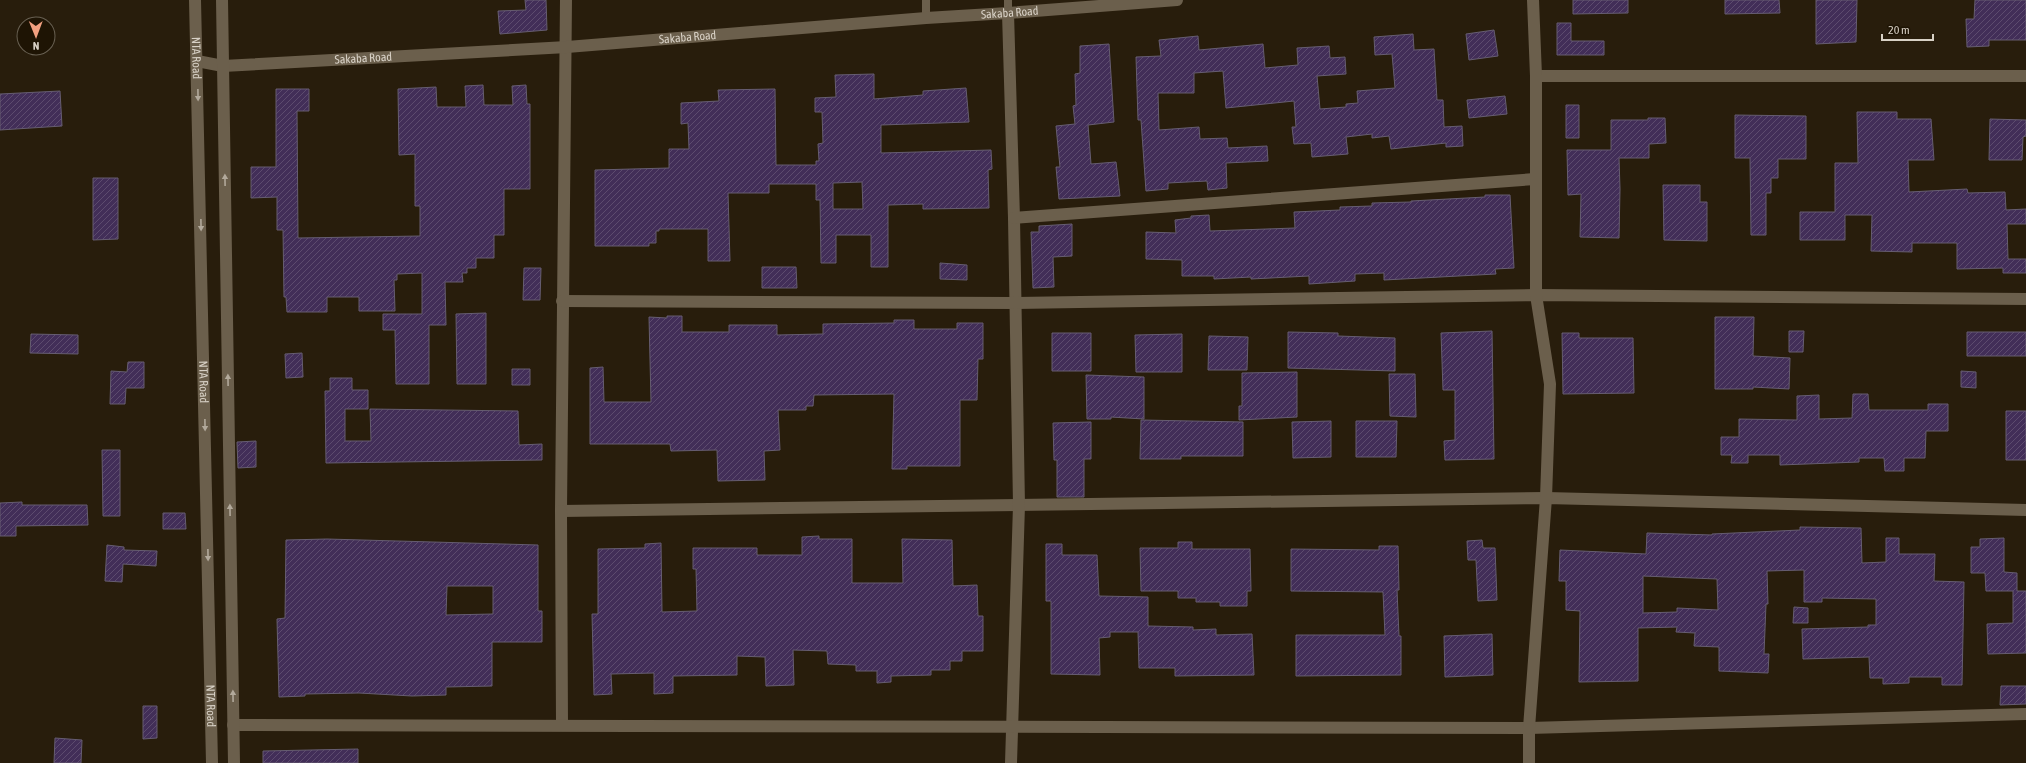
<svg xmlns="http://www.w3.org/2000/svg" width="2026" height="763" font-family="'Asap Condensed',sans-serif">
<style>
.building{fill:url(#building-hatch);stroke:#665d71;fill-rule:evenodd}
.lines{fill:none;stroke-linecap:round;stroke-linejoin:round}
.service{stroke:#6b5f4c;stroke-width:8}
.minor{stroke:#6b5f4c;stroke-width:12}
.secondary{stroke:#6b5f4c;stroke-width:12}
.oneway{fill:#b2a99b}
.labels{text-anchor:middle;stroke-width:3.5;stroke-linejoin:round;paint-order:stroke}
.street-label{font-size:12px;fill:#d8d1c6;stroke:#1e1404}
</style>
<defs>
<pattern id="building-hatch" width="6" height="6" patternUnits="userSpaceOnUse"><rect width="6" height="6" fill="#422e58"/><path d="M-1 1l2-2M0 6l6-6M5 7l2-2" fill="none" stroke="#5d4b6e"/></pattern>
</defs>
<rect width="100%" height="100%" fill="#281d0c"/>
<path class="building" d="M525 0H546L547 30 500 34 498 11 526 10Z
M1573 0H1628V13L1573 14Z
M1725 0H1779L1780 13 1725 14Z
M1816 0H1857L1856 42 1816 44Z
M1975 0H2026V40H1989V46L1967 47 1966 19H1974Z
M1557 23H1571V41H1604V55H1557Z
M1494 30 1498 56 1469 60 1466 34Z
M1413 34 1414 50 1434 49 1437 100H1443L1444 127 1462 126 1463 146 1446 147V143L1391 149 1389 136 1372 138V134L1346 137 1348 154 1312 157 1311 143 1294 144 1292 127H1296L1294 101 1226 108 1223 71 1194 73V93H1158L1159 130 1199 127 1200 139 1227 138 1228 148 1267 146 1268 161 1226 163 1227 188 1208 190 1207 181 1168 183V189L1146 191 1141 120H1138L1136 57 1161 56 1159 40 1198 36 1199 50 1263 44 1265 68 1298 65 1297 48 1329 46 1330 58 1345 57 1346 74 1317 76 1320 109 1346 107V104L1358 103 1357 91 1395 88 1392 54 1375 55 1374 37Z
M1109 44 1114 122 1088 125 1091 164 1116 162 1120 196 1059 199 1056 167H1060L1056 126 1075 124 1073 106 1076 105 1075 74 1080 73V46Z
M874 74V99L923 95V91L966 88 969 122 881 125V153L991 150 992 169 988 170 989 208 923 209V204L888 205V267H871V235H836V263H821L820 200H816V184H769V193H728L730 261H708V229H659V231H656V243H649V246H595V170L669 168V149H689L688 123 681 124V103L719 101 718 90 775 89 776 165H816V161H819L818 144 823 143 822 112H815V98L836 97 835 75ZM862 182 863 209H833V183Z
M483 85 484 105H513L512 86 526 85 527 104H530V189H504V235H494V258H476V268H467V273H462L463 282H445L446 325H429V384H396L395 330H383V314H422V273L397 274V280H394L395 311H359V297H327V312H287L286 297H284L283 230H277V197L251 198V167H276V89H309V111H297L298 238 420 236V206H415V154L399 155 398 89 436 87 437 107H466L465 86Z
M60 91 62 126 0 130V94Z
M1505 96 1507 114 1469 118 1467 100Z
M1566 105H1579V138H1566Z
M1857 112H1897V119H1931L1934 160H1908L1909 192 1967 189 1968 193 2005 192 2006 210 2026 209V224H2007L2008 259H2026V273H2003V268L1957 269V243H1912V252L1871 251 1872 215H1845V240H1800V212H1835V163H1858Z
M1735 115 1806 116V159H1778V178H1771V193H1766V235H1751L1750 158H1735Z
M1648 118H1665L1666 143 1649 144V158H1619L1620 189 1619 238 1580 237 1581 194 1568 195 1567 150H1611V120H1648Z
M1990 119 2026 120V136L2023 137 2022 160H1989Z
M93 178H118V239L93 240Z
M1663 185H1700V202H1707V241L1664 240Z
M1485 195H1510L1514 268 1495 269 1496 274 1384 280V273L1355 274V281L1309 284V276L1251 279V277L1214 279V276H1182V260L1146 259V232L1176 233 1175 220 1191 218V216L1209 215 1210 231 1295 228 1294 212 1340 210V207L1372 206V203L1411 202V201L1485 197Z
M1072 224V256L1053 257 1054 287 1033 288 1031 232H1039V226Z
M940 263 967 265V280L940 279Z
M762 267H796L797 288H762Z
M524 268H541L540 300H523Z
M486 313V384H457L456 314Z
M667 316H682V332H729V325H777V335L823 334V324L894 323V320H914V329H957V323H983V359H978L977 400H960V466H907V469H892L894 394 814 395 813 406H806V410H778L780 450 764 451 765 480 718 481 717 450 671 451 670 444H590V368L603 367 604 402H651L649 317 667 318Z
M1715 317H1754L1753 356 1790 358 1789 389 1753 387V389H1715Z
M1492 331 1494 459 1445 460 1444 441 1455 440V390H1443L1441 333Z
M1789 331H1804L1803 352H1789Z
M1288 332 1338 333V336L1395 338V371L1288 368Z
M1967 332H2026V356H1967Z
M1052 333H1091V371H1052Z
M1562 333H1579V338H1633L1634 393 1563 394Z
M31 334 78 335V354L30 353Z
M1182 334V372H1136L1135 335Z
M1209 336 1248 337 1247 370H1208Z
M302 353 303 377 286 378 285 354Z
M128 362H144V388H126L125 404H110L111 371 127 372Z
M512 369H530V385H512Z
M1961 371 1976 372V388L1961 387Z
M1297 372V417L1239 420V406H1242V373Z
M1389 374H1415L1416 417 1390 416Z
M1086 375 1144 377V419L1111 417V419H1087Z
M330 378H352V390H368V409H345V441H371L370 409 518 411 519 445 542 444V460L326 463 325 391H330Z
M1853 394H1868L1869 410H1928V404H1948V431H1926L1925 458H1904V471H1885L1884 458H1859V462L1780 465V455H1748V463H1731L1732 455H1721V437H1739V419L1797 420V396L1819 395V419L1852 418Z
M2006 411H2026V460H2006Z
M1141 420 1243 422V456H1181V459H1140Z
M1331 421V457L1293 458 1292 422Z
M1356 421H1397L1396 457H1356Z
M1091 422V459H1084V497H1057V460H1054L1053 423Z
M256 441V467L238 468 237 442Z
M102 450H120V516H103Z
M22 502V505H87L88 525 16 526V536H0V503Z
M163 513H185L186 529H163Z
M1800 527 1861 528 1862 563 1886 562V538H1899V554H1935L1934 581 1964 582 1962 685H1942V677H1909V683L1883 684V678H1870L1869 657 1803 659 1802 629 1868 627V625H1876V599L1822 598V602H1804V570L1767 571 1768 604H1766L1764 654H1769L1768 673 1719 671V647L1694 646 1695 633 1676 632 1677 627 1638 628V681L1579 682 1580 611 1566 610V581H1559L1560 550 1646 554 1647 533 1712 535V534L1800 530ZM1643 576 1717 579 1718 610 1677 608V612L1643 613Z
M819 536V539H852V583H903L902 539 952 540 953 586 977 585 978 616H983V651H962V661H950V670H931V675L891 676V682L877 683V671H856V665L828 664 827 651 793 650 794 685 766 686 765 657 737 656V675L673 676V693L654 694V673L611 674 612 694 594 695 592 614H598V549L645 548V544L661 543 662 612 697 611 696 569H693V548H757V555H802V537Z
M2004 538V572L2017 573V591H2026V653L1988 654 1987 624 2013 623V591H1986L1985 573H1971V547H1980V539Z
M327 539 538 545V611H542V642H492V686L446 687V695L412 696 359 693 305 694V696L279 697 277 619 285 618 286 540ZM447 586H493V614L446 615Z
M1482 540 1483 548H1495L1497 600 1478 601 1476 560H1468L1467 541Z
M1178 542H1192V549H1250L1251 591H1247V606H1220V602H1196V598H1178V591H1141L1140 548H1178Z
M1046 544H1062V555H1097L1099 596 1148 597V626L1193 627V630L1216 629V635L1252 634 1254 675 1175 676V668H1139L1138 632H1110V637L1099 638 1100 675 1051 674V601H1046Z
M107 545 124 547V550L157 551 156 566 123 564 122 582 105 581Z
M1379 546H1398L1399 590H1397L1399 636H1401V675L1296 676V635H1385L1383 592 1291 591V549L1379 550Z
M1794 607 1808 608V623H1793Z
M1492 634 1493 675 1445 677 1444 636Z
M2001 686H2026V704L2000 705Z
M143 706H157V738L143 739Z
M55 738 82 740 81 763H54Z
M358 749V763H263V751Z"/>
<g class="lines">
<path class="service" d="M1008 0V13
M926 18V0"/>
<g class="minor">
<path d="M566 0 561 511 1546 498 2026 510"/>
<path d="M1008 13 1014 218 1019 505 1011 763"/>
<path id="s1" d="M197 61 223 66 567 47 926 18 1008 13 1177 0"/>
<path d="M1536 76H2026"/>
<path d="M1014 218 1535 179"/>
<path d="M562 301 1015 303 1536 295 2026 299"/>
<path d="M561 511 562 725"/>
<path d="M233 725 1529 728 2026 714"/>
<path d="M1529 763V728L1546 498 1550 384 1536 295V76L1533 0"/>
</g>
<g class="secondary">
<path id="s2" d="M195 0 212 763"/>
<path d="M222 0 234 763"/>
</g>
</g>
<defs><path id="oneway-solid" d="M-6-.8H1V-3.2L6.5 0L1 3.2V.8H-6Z"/></defs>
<g class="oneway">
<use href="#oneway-solid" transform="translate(198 95) rotate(89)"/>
<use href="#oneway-solid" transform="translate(225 180) rotate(-91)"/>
<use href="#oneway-solid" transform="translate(201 225) rotate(89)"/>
<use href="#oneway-solid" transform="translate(228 380) rotate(-91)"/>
<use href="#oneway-solid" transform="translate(205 425) rotate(89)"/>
<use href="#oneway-solid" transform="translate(230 510) rotate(-91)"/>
<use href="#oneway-solid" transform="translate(208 555) rotate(89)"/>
<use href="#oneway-solid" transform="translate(233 696) rotate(-91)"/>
</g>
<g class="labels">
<g class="street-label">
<text dy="4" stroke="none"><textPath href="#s1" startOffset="815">Sakaba Road</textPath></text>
<text dy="4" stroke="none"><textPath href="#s1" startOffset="492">Sakaba Road</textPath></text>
<text dy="4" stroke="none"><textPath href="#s2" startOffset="58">NTA Road</textPath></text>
<text dy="4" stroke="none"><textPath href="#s1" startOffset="167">Sakaba Road</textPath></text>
<text dy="4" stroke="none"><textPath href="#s2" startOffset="382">NTA Road</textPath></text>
<text dy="4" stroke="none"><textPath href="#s2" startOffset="706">NTA Road</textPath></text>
</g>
</g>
<g transform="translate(36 36) rotate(179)"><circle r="19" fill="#1e1404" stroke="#686052"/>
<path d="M0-3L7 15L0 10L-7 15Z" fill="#f2a080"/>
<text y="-6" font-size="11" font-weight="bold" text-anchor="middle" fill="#d8d1c6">N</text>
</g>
<path d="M1882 34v6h51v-6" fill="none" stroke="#d8d1c6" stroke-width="2"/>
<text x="1888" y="34" font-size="12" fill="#d8d1c6" stroke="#1e1404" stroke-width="3" paint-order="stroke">20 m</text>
</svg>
